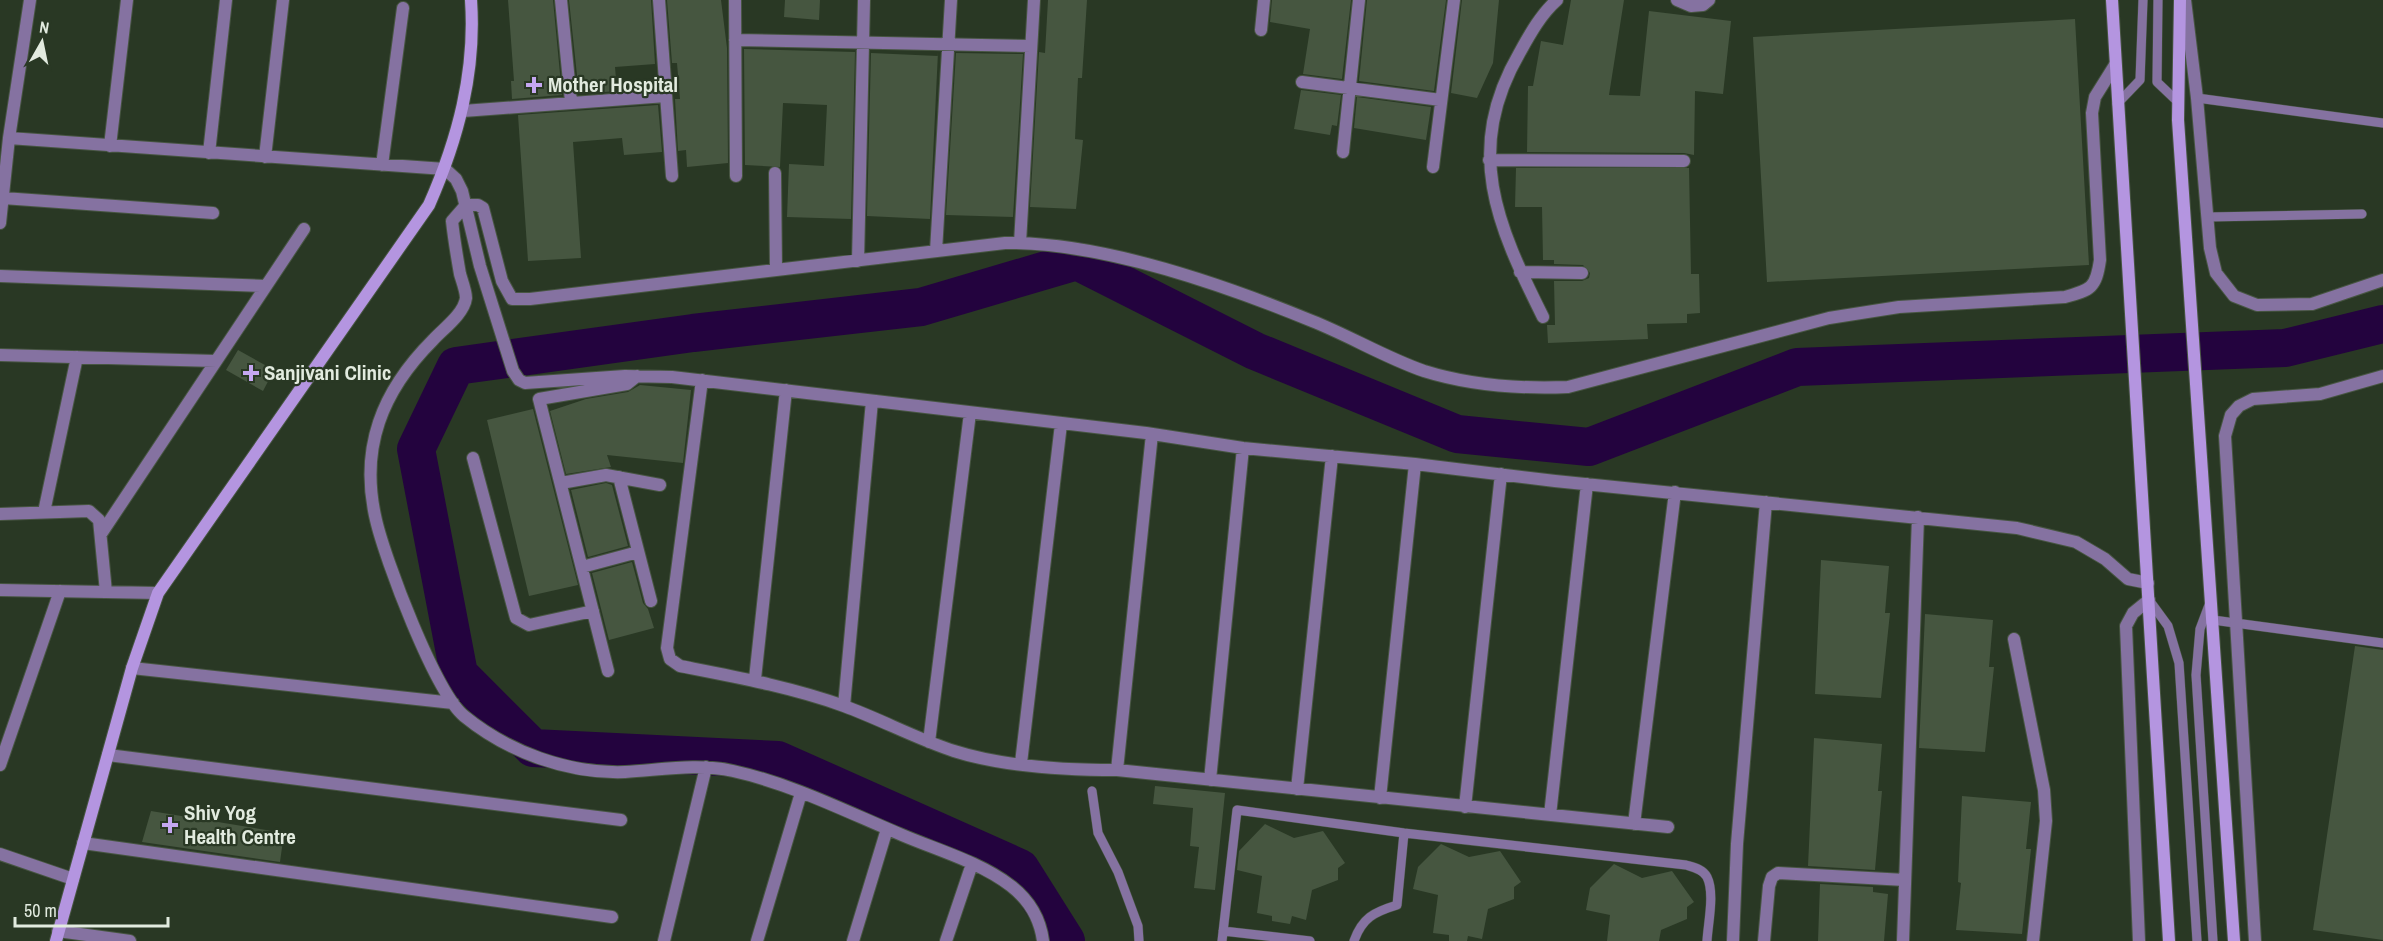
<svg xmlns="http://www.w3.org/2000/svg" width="2383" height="941" font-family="'Archivo Narrow',sans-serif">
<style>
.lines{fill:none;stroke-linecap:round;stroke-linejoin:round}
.river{stroke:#23033e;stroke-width:38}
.building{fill:#465640}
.lane-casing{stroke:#475542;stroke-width:10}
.street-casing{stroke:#475542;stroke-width:14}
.secondary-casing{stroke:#475542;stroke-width:14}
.lane{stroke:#8572a1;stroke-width:9}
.street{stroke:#8572a1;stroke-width:12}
.secondary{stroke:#b495e0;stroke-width:12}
.poi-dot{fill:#c5a7f1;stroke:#293824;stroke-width:2}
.labels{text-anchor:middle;stroke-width:4.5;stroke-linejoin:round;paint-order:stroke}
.poi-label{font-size:21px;font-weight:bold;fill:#e2ebdf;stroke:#293824;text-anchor:start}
</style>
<rect width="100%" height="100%" fill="#293824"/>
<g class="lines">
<path class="river" d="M1066 941 1020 868 778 760 533 748 459 674 416 449 456 366 693 333 921 307 1077 261 1255 351 1457 434 1589 447 1797 367 2285 348 2383 324"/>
</g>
<path class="building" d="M508 0H553L562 95 512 99 511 81H514Z
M569 0H651L655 64 615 67 617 91 579 94Z
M667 0H721L727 48 728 163 687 167 686 150 678 151 675 99H680L677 63H672Z
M785 0H820L819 20 784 17Z
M1048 0H1087L1082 78H1078L1075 139 1083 140 1076 209 1030 207 1039 52 1045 53Z
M1272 0H1351L1342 79 1303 74 1310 29 1270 22Z
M1367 0H1446L1434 91 1359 81Z
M1462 0H1499L1493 63 1477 98 1451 93Z
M1571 0H1624L1609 95 1640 96 1649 11 1731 21 1723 94 1695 91 1694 155 1684 153 1527 152 1528 86H1533L1541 41 1563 45Z
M2075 19 2089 265 1767 282 1753 37Z
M744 49 855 52 851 219 787 217 789 164 824 166 827 105 783 103 780 167 745 165Z
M938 52 930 219 867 216 871 53 938 56Z
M956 53 1023 54 1013 217 946 215Z
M1301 90 1341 95 1337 126 1332 125 1330 135 1294 129Z
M1357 97 1431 107 1426 140 1354 128Z
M658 105 662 152 624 155 622 138 573 142 581 258 528 261 518 115Z
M1516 168H1689L1691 274H1699L1700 313 1687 314V323L1647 324 1648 339 1548 343 1547 325H1555L1554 281H1582L1589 278 1590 273 1583 265 1554 264V260H1543L1542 207H1515Z
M238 350 274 370 263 391 226 370Z
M640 385 691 390 683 463 607 455 611 467 566 474 550 411 586 399 628 392Z
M533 409 578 585 529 596 487 420Z
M606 483 612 485 628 546 588 557 571 490Z
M1821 560 1889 566 1885 613H1890L1881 698 1815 694Z
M632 562 643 603 648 609 654 628 609 640 592 573Z
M1925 614 1993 620 1989 667H1994L1985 752 1919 748Z
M2355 646 2383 650V940L2313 930Z
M1814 738 1882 744 1878 791H1882L1875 870 1808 866Z
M1155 786 1225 793 1215 890 1194 888 1199 847 1190 846 1193 808 1153 804Z
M1962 796 2031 802 2026 849H2031L2022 934 1956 930 1961 883 1958 882Z
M151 811 284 833 280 862 142 842Z
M1265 824 1294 838 1323 831 1345 863 1338 868V880L1312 890 1306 920 1292 916 1290 924 1272 921V916L1257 913 1262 876 1237 870 1239 851Z
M1441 844 1469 857 1500 851 1521 882 1514 887V899L1488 909 1482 939 1468 936 1467 941H1449V935L1433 933 1438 895 1413 889 1418 867Z
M1614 864 1642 878 1672 871 1694 902 1687 907V919L1661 930 1659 941H1607L1610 915 1586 910 1590 888Z
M1820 884 1873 887V892L1888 894 1884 941H1818Z"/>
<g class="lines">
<defs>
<path id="lane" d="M2158 0 2157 82 2177 101
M2197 98 2383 123
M2117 104 2140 80 2143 0
M2208 217 2362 214
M2149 600 2168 626 2179 663 2197 941
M2209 605 2200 629 2196 675 2213 941
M2213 620 2383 643
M1092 791 1098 833 1118 872 1138 926 1139 941
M1223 931 1310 941
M1222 941 1237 810 1404 833 1686 865C1693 867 1703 869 1707 877 1715 893 1708 923 1707 941
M1354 941C1362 918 1374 912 1397 905L1404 833"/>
<path id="street" d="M561 0 571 102
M659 0 672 176
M735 0 736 176
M1677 0 1691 6 1703 5 1709 0
M2185 0 2197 98 2210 248 2216 273 2234 296 2257 305 2312 304 2383 280
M1261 30 1264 0
M735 40 1031 46
M1302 82 1441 100
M463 111 666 96
M9 138 445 169 456 179 462 191 480 266 513 371 519 380 525 383 625 376 672 377 1146 433 1243 448 1415 464 1555 481 2017 528 2076 542 2105 559 2128 579 2148 583
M110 146 127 0
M1343 152 1359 0
M209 153 226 0
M265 157 283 0
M1489 160 1684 161
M382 165 403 8
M1433 167 1454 0
M775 173 776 270
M3 198 213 213
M0 223 9 138 30 0
M1020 243 1034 0
M936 251 951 0
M858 261 864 0
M1520 272 1582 273
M0 276 266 286
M1543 317C1497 225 1463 150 1520 52 1530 34 1541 14 1557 0
M0 355 216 361
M702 380 667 648 670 659 680 666C736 677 791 687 844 706 882 720 917 739 954 751 1004 767 1066 770 1117 770L1668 827
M473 458 516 618 529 625 593 611
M619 477 651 601
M561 483 606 475 660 485
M44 512 77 357
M0 514 89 511 99 520 106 592
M101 534 304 229
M582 567 638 552
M0 590 158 593
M2014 639 2044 790 2046 821 2033 941
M132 668 453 703
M608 671 539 399 627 384 637 376
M755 679 786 390
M844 706 872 401
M929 742 970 413
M108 755 621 820
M1021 763 1061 424
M0 765 60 591
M1117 770 1152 434
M1210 780 1243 448
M1297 789 1332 456
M1380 798 1415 464
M1465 807 1501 474
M1550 815 1587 484
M1634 824 1675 492
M83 843 612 917
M0 854 73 879
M58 931 130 941
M664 941 706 767
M757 941 801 793
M853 941 887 829
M946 941 972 864
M1043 941C1040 918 1029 900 1011 886 980 862 937 850 902 835 847 812 792 784 733 771 698 763 661 770 625 772 568 774 508 752 464 716 435 692 385 559 376 520 359 448 382 391 433 340 443 329 464 314 466 298 466 291 462 281 460 274 457 257 454 239 452 221L466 205H478L483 208 502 281 512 299H530L1005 243C1102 242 1222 284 1312 321 1350 336 1386 358 1424 371 1472 386 1519 389 1568 387L1829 318 1899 307 2065 297C2091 290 2096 288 2100 260L2092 113 2095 97 2115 65
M1733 941 1737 844 1766 502
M1764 941 1769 886 1772 877 1778 873 1905 880
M1903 941 1918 517
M2139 941 2126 626 2133 613 2149 600
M2255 941 2225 436 2231 415 2239 406 2253 399 2320 394 2383 376"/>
<path id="secondary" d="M2112 0 2169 941
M2180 0 2178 120 2234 941
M56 941 132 668 158 593 429 205C458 139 476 72 471 0"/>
</defs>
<use href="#lane" class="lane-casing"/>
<use href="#street" class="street-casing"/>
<use href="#secondary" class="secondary-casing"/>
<use href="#lane" class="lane"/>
<use href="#street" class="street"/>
<use href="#secondary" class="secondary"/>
</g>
<g class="poi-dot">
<path d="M531 76h6v6h6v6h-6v6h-6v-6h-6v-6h6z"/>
<path d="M248 364h6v6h6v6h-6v6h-6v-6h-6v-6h6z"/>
<path d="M167 816h6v6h6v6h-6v6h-6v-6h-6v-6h6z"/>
</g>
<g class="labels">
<g class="poi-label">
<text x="548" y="92">Mother Hospital</text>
<text x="264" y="380">Sanjivani Clinic</text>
<text x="184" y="820">Shiv Yog<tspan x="184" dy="24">Health Centre</tspan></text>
</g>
</g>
<g transform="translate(42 42) rotate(9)" stroke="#293824" stroke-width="4.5" paint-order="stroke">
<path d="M0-4.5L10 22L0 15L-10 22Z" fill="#e2ebdf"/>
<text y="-9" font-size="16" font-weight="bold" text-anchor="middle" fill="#e2ebdf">N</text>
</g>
<path d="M15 917v9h153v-9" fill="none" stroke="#e2ebdf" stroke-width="3"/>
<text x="24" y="917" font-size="18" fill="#e2ebdf" stroke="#293824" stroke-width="4.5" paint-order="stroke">50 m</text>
</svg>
